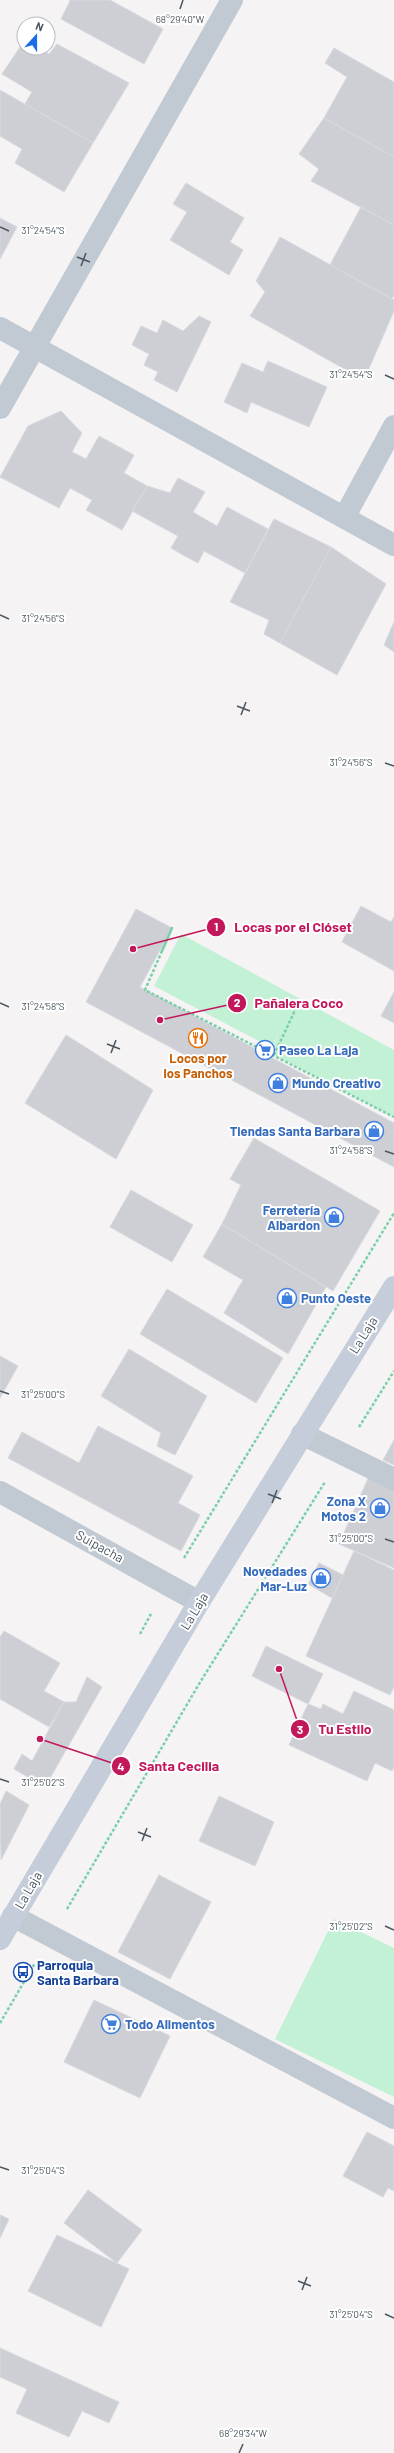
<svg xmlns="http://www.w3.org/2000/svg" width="394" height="2453" font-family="Barlow,sans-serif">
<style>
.green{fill:#c3f1d6}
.building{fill:#cdcfd5;stroke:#d7d9de}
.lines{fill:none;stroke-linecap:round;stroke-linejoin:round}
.path{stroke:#7ad0a9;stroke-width:2.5;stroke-dasharray:3 2;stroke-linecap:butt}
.street{stroke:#c1c9d2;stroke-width:22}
.secondary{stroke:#c4cdd9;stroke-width:22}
.ticks{fill:none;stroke:#4a5561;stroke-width:1.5}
.labels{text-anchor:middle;stroke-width:4;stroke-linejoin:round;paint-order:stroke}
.shop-label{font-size:13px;font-weight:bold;fill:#366cbe;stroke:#fff;text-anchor:start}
.food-label{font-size:13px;font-weight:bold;fill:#c56008;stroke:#fff}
.street-label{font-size:13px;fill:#4a5561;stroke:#fff}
.transit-label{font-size:13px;font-weight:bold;fill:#164399;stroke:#fff;text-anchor:start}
.ticks-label{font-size:10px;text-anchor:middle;fill:#4a5561;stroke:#fff;stroke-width:4;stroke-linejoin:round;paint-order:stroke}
.leader{fill:none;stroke:#c2185b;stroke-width:1.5}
.callout-dot{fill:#c2185b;stroke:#fff;stroke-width:1.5}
.mark-label{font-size:12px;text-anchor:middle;font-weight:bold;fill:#fff}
.callout-label{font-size:14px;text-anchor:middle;font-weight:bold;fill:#c2185b;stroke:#fff;stroke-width:4;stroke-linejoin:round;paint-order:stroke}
</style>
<rect width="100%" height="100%" fill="#f5f3f3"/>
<path class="green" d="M181 934 394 1050V1117L271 1053 280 1031 272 1048 154 986Z
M334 1919 394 1948V2097L275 2039Z"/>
<path class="building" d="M69 0H110L163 29 144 64 61 19 70 1Z
M24 41V48H38L49 54 57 44 129 83 93 143 25 104 32 92 2 74Z
M334 48 394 82V157L324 118 347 77 325 63Z
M0 90 93 143 64 192 15 163 22 149 0 136Z
M324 118 394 157V225L311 181 319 169 299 154Z
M186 183 244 218 230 242 243 250 229 275 170 240 187 212 173 204Z
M361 207 394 225V295L392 299 330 265Z
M0 218 17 227 0 259Z
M280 237 394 300V311L364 380 250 316 265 292 256 281Z
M199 316 211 322 177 392 154 380 158 372 144 365 149 354 132 345 141 326 157 333 163 320 183 331Z
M268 361 327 387 309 427 251 402 247 413 224 402 242 363 263 372Z
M61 411 82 433 72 452 86 459 99 436 134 455 124 473 147 486 122 530 86 510 92 500 70 488 59 508 0 477 28 426Z
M178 478 205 492 193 512 203 518 217 526 227 507 268 529 245 573 204 551 198 563 183 555 171 548 178 536 132 511 147 486 170 493Z
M274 519 331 547 280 643 264 634 269 620 230 602Z
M331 547 386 584 337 675 280 643Z
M394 622V652L384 645Z
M361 906 391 922 394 917V971L342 942Z
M136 909 172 928 140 987 394 1123V1167L86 1002Z
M394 992V1023L381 1016Z
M66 1035 153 1090 116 1159 25 1103Z
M254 1138 380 1211 333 1291 222 1224 241 1185 230 1179Z
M131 1190 193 1225 172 1262 110 1227Z
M222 1224 326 1287 288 1354 224 1313 243 1280 203 1257Z
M167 1289 283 1358 256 1403 140 1334Z
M129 1349 207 1396 175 1455 157 1446 161 1433 101 1396Z
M0 1356 18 1366 0 1398Z
M98 1426 193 1476 178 1503 200 1515 181 1551 8 1458 22 1432 79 1463Z
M394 1440V1465L383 1460Z
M370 1474 394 1485V1568L339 1544Z
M354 1551 394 1570V1687L390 1695 306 1656Z
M319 1563 343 1575 332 1598 308 1584Z
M4 1631 60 1663 44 1691 64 1702 49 1727 0 1699V1637Z
M266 1646 323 1674 308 1704 252 1676Z
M87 1677 102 1687 45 1787 14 1769 22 1754 32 1761 64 1702H76Z
M354 1691 394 1710V1767L392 1771 375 1763 367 1781 289 1745 308 1704 321 1709 323 1704 343 1714Z
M6 1791 29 1805 1 1860 0 1804Z
M219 1796 274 1822 255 1866 199 1841Z
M159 1875 211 1902 170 1979 118 1952Z
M94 2000 170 2036 140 2098 64 2062Z
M367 2132 394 2146V2191L388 2188 383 2197 343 2176Z
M88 2190 142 2230 117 2263 64 2223Z
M0 2215 9 2219 0 2238Z
M57 2235 129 2269 101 2327 28 2291Z
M0 2348 119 2402 109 2423 82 2411 69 2437 16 2413 27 2389 0 2377Z"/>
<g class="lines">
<path class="path" d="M162 951 172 928 145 990 394 1117
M274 1055 298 1004
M359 1427 394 1371
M184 1558 394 1213
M140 1634 152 1612
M67 1909 199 1684 325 1482
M0 2023 35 1963"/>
<path class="street" d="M0 328 394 545
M0 408 232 0
M345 516 394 426
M302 1434 394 1479
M0 1492 199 1602
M13 1916 394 2118"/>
<path class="secondary" d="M0 1939 199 1602 394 1287"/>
</g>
<path class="ticks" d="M180 9 183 0M0 227 9 231M77 257 90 262M81 266 86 253M385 375 394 379M0 615 9 619M237 706 250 711M241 715 246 702M385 763 394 766M0 1003 9 1007M107 1044 120 1049M111 1053 116 1040M385 1151 394 1154M0 1391 9 1394M268 1494 281 1499M272 1503 277 1490M385 1539 394 1542M0 1779 9 1782M138 1832 151 1837M142 1841 147 1828M385 1926 394 1930M0 2167 9 2170M298 2281 311 2286M302 2290 307 2277M385 2314 394 2318M239 2453 243 2444"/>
<defs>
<symbol id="restaurant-ring" viewBox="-11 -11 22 22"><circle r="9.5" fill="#fff" stroke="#e8710a" stroke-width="1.5"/><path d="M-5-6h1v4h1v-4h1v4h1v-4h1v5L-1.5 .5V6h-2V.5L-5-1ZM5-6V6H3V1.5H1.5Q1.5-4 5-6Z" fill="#e8710a"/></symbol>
<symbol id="supermarket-ring" viewBox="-11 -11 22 22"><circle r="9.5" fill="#fff" stroke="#3f7fe0" stroke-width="1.5"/><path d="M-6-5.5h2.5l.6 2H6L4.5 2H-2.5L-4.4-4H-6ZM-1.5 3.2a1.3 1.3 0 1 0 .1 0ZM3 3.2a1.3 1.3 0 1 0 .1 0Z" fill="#3f7fe0"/></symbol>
<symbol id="shop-ring" viewBox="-11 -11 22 22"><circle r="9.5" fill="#fff" stroke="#3f7fe0" stroke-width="1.5"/><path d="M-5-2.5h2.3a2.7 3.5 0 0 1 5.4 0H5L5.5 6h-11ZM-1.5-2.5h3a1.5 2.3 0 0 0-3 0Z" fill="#3f7fe0"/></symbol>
<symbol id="bus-ring" viewBox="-11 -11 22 22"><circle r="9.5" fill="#fff" stroke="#1a4fb4" stroke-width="1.5"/><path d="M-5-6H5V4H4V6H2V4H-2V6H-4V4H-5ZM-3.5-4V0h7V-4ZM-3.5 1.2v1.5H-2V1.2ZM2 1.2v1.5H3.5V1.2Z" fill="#1a4fb4"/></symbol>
</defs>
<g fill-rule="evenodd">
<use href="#restaurant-ring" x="187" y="1027" width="22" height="22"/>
<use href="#supermarket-ring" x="254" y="1039" width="22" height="22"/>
<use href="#shop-ring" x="267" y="1072" width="22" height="22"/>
<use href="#shop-ring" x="363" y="1120" width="22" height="22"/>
<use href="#shop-ring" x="323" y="1206" width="22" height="22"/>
<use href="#shop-ring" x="276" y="1287" width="22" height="22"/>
<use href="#shop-ring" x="369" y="1497" width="22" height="22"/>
<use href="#shop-ring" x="310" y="1567" width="22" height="22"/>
<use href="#bus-ring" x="12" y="1961" width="22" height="22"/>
<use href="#supermarket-ring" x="100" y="2013" width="22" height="22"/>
</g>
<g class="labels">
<g class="shop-label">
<text x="279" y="1055">Paseo La Laja</text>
<text x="292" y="1088">Mundo Creativo</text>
<text x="360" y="1136" text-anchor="end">Tiendas Santa Barbara</text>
<text x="320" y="1215" text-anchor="end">Ferretería<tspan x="320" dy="15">Albardon</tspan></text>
<text x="301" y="1303">Punto Oeste</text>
<text x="366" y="1506" text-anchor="end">Zona X<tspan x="366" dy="15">Motos 2</tspan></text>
<text x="307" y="1576" text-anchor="end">Novedades<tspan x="307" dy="15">Mar-Luz</tspan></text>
<text x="125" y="2029">Todo Alimentos</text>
</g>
<g class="food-label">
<text x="198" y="1063">Locos por<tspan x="198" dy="15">los Panchos</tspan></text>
</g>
<g class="street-label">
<text transform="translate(363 1335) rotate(-58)" y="5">La Laja</text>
<text transform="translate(100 1546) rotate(29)" y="5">Suipacha</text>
<text transform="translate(194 1611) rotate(-59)" y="5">La Laja</text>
<text transform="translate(28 1890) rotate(-60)" y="5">La Laja</text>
</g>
<g class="transit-label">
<text x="37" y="1970">Parroquia<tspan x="37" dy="15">Santa Barbara</tspan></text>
</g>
</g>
<g class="ticks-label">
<text x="180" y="23">68°29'40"W</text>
<text x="43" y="234">31°24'54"S</text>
<text x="351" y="378">31°24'54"S</text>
<text x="43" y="622">31°24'56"S</text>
<text x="351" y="766">31°24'56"S</text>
<text x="43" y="1010">31°24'58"S</text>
<text x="351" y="1154">31°24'58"S</text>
<text x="43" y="1398">31°25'00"S</text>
<text x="351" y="1542">31°25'00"S</text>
<text x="43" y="1786">31°25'02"S</text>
<text x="351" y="1930">31°25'02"S</text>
<text x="43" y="2174">31°25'04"S</text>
<text x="351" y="2318">31°25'04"S</text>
<text x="243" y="2437">68°29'34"W</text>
</g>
<path class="leader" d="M133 949L216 927M160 1020L237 1003M279 1669L300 1729M40 1739L121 1766"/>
<g class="callout-dot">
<circle cx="133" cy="949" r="4"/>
<circle cx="160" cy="1020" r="4"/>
<circle cx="279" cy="1669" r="4"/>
<circle cx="40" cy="1739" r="4"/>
<circle cx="216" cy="927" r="10"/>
<circle cx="237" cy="1003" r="10"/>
<circle cx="300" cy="1729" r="10"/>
<circle cx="121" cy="1766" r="10"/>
</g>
<g class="mark-label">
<text x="216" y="931">1</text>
<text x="237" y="1007">2</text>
<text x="300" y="1734">3</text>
<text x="121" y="1771">4</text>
</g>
<g class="callout-label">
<text x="293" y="932">Locas por el Clóset</text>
<text x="299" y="1008">Pañalera Coco</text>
<text x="345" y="1734">Tu Estilo</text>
<text x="179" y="1771">Santa Cecilia</text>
</g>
<g transform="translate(36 36) rotate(21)"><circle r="19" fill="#ffffff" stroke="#b7bbc0"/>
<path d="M0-3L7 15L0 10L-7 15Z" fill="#1a6ce8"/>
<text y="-6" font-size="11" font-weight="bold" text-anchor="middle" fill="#4a5561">N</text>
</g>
</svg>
